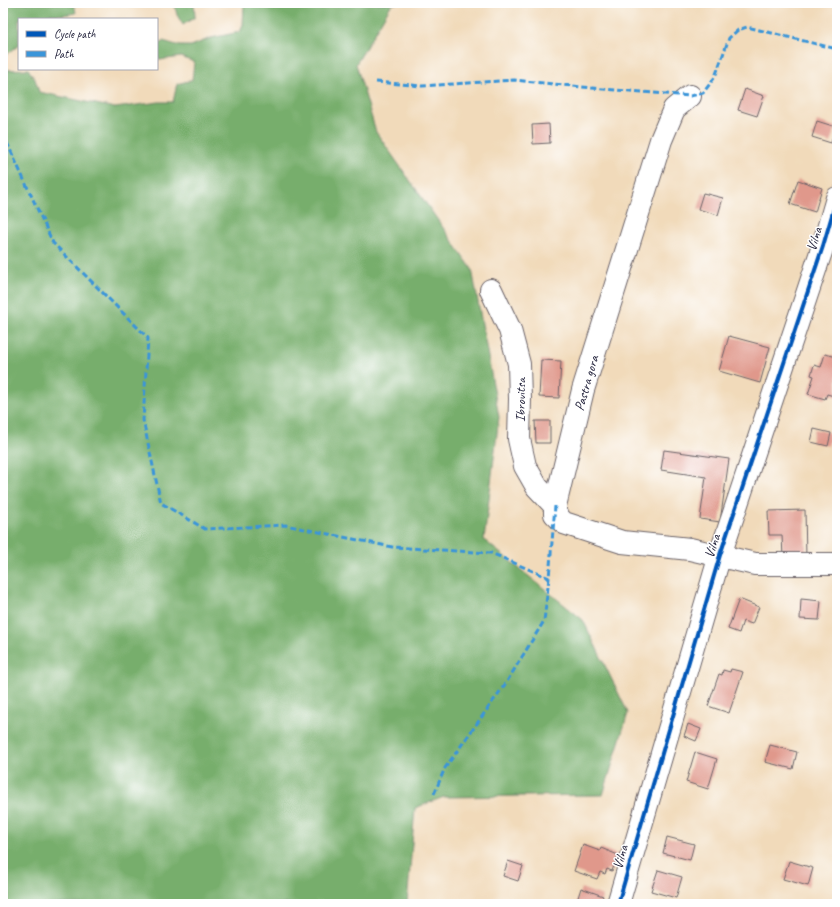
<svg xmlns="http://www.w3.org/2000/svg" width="840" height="907" font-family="Caveat,sans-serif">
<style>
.forest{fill:#77ae6c;stroke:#4c6854}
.building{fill:#e0988b}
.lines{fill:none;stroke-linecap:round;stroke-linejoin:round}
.minor-casing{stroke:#6a6267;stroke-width:24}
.minor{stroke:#fff;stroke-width:22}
.quiet{stroke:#3b95d9;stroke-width:3;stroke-dasharray:6 3;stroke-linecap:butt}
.cycleway-casing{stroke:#fff;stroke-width:6}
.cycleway{stroke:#0057b8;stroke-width:4}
.labels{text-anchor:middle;stroke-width:3;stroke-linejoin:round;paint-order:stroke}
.street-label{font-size:14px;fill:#22223b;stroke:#fff}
</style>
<rect width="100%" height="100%" fill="#fff"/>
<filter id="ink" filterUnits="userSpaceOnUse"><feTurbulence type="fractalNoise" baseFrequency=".025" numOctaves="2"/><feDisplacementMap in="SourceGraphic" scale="8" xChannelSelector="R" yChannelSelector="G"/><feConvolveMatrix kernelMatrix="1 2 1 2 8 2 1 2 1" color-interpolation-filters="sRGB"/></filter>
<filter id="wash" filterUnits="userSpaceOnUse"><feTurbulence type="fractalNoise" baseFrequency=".012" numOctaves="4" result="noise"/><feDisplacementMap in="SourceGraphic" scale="16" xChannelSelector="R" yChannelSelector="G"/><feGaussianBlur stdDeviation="0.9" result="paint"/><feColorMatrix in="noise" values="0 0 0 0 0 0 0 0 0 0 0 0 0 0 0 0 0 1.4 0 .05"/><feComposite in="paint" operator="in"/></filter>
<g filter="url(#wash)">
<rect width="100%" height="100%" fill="#f1daba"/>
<path class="forest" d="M3 3H74L76 13 62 15 50 14 46 19H19V45L6 55 3 64Z
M174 3H194L195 17 183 25 177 15Z
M245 3H397L391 5 356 64 376 132 472 269 499 417 484 540 583 620 628 713 603 795 444 797 415 808 407 904H3V70L28 69 35 79 39 92 115 108 159 102H173L177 84 192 80 194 62 181 57 160 60 157 55V47L163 41 180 46H191L211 38 240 32 243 25 244 5Z"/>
<g id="blocks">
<path class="building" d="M745 89 764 96 757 116 738 110Z
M817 121 836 127 831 143 812 137Z
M549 124 550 143 533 144 532 125Z
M798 180 822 188 815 212 790 204Z
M703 193 723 198 718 215 698 209Z
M729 336 770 347 760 383 719 371Z
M825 354 837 357V397L827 394 825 399 808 394 814 376 811 375 814 365 821 367Z
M541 360 561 361 559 398 539 397Z
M535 421H550V443H536Z
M814 429 831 433 828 446 811 442Z
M664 450 729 459 720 522 700 519 706 477 661 470Z
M805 510 806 557 783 558 782 535H769L768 511Z
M739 599 759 607 752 624 743 621 739 633 728 629Z
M801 599 821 601 819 620 800 619Z
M731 669 743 672 729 713 708 706 719 674 722 675 723 670 730 672Z
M688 724 701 729 696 741 684 736Z
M770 745 797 752 793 769 765 762Z
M695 752 717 759 708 789 686 782Z
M667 837 694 844 690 860 663 853Z
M583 845 600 851 601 848 618 855 612 871 607 869 605 874 600 872 597 879 574 871Z
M508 861 523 866 518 881 503 876Z
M789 861 813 868 808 886 783 879Z
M658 870 682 877 676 898 651 891Z
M581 888 603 896 600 904H576Z"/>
</g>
</g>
<g filter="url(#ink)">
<use href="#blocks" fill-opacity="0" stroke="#6a6267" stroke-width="1"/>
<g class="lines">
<defs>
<path id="minor" d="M690 96 674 109 661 140 583 390 555 506V514L564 523 622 542 690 549 755 564H837
M491 290 510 330 519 364 520 399 519 439 525 466 537 487 555 506
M618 904 720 555 823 246 837 198"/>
</defs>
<use href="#minor" class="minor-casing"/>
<use href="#minor" class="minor"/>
<path class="quiet" d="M376 82 422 86 514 80 592 88 690 96 703 93 715 77 729 38 738 30 747 27 837 49
M3 134 53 243 148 338 143 420 161 503 205 529 285 525 392 547 491 553 549 578 555 506
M434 794 445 768 506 683 544 621 549 578"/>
<defs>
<path id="cycleway" d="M618 904 720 555 823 246 837 198"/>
</defs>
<use href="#cycleway" class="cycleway-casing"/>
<use href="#cycleway" class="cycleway"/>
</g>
</g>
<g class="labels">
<g class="street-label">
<text transform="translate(814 239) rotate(-73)" y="5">Vilna</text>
<text transform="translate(586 383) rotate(-74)" y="5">Pastra gora</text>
<text transform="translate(520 400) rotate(-90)" y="5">Ibrovitsa</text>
<text transform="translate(712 546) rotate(-72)" y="5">Vilna</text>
<text transform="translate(620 857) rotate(-74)" y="5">Vilna</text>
</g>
</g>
<rect width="840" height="907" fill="none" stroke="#fff" stroke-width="16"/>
<rect x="18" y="18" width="140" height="52" fill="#ffffff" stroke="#a7a7b1"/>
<rect x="26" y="31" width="20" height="6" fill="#0057b8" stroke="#a7a7b1"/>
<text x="54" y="38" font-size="12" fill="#22223b">Cycle path</text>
<rect x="26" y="51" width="20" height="6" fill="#3b95d9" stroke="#a7a7b1"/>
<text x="54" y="58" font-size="12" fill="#22223b">Path</text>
</svg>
